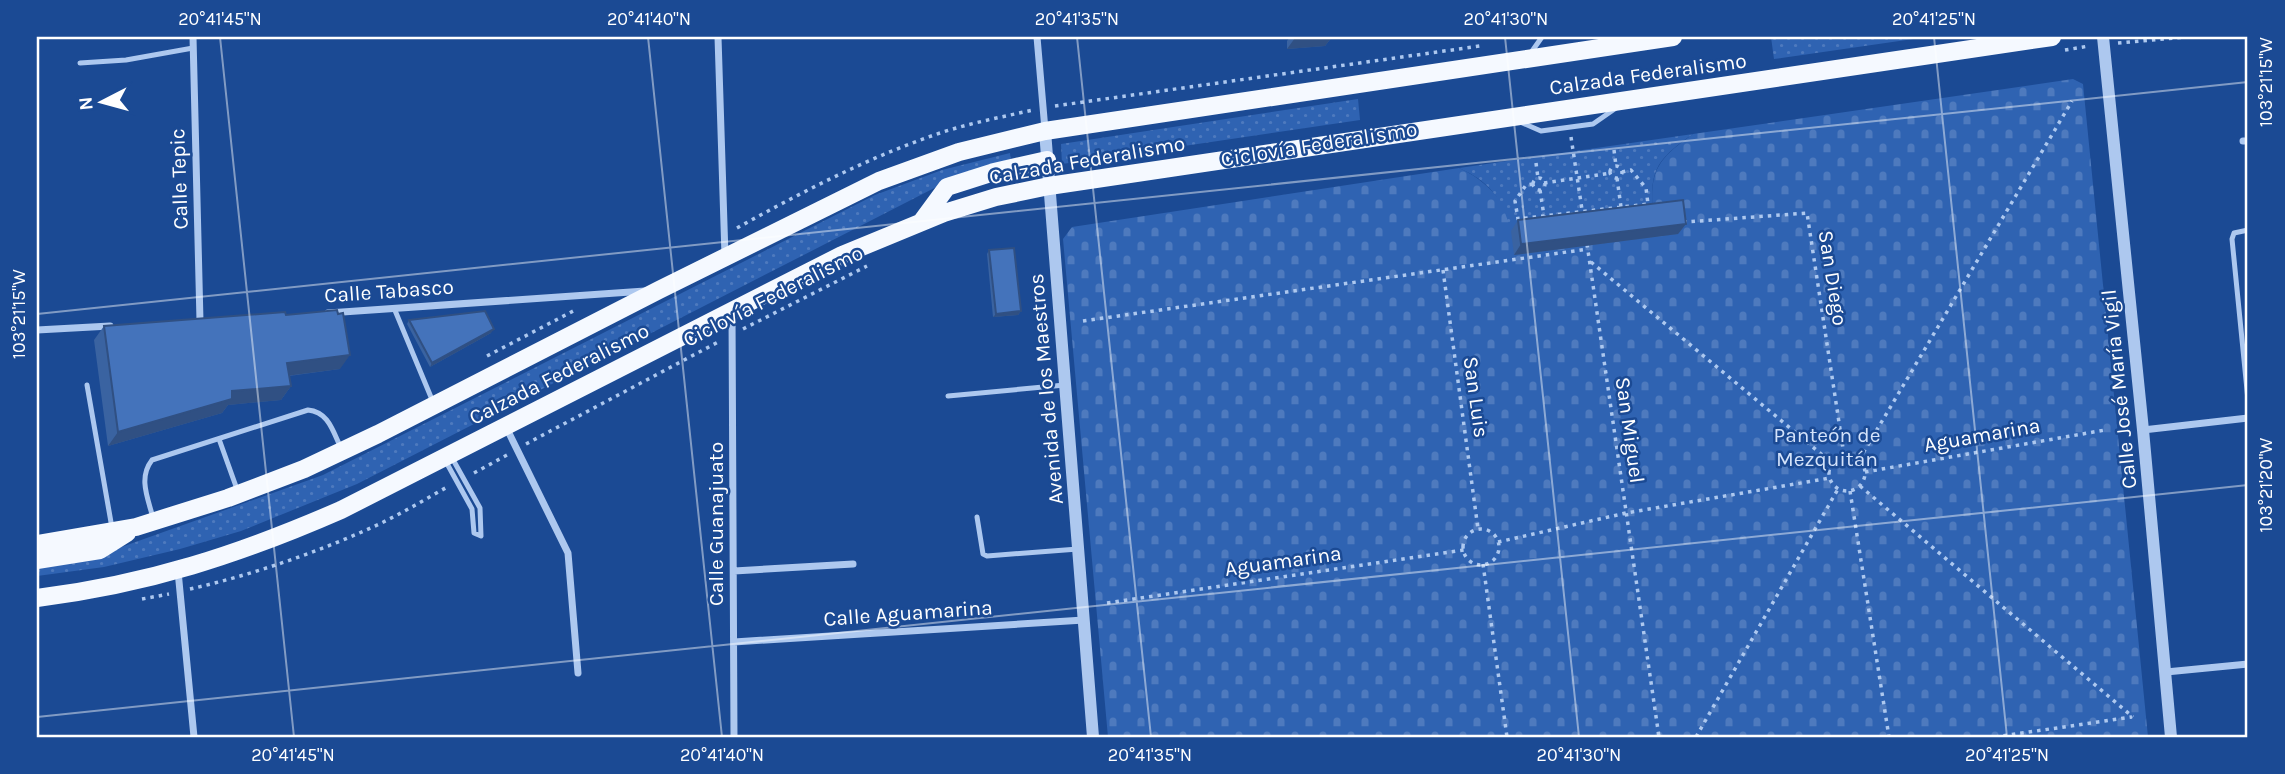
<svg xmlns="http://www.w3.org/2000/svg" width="2285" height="774" font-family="Karla,sans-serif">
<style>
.cemetery{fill:url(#cemetery-stones)}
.garden{fill:url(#garden-dots)}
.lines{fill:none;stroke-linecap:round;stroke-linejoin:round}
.path{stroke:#adc8ef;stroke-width:3.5;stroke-dasharray:3.5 5;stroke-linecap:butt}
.service{stroke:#adc8ef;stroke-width:5}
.minor{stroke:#adc8ef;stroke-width:7}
.tertiary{stroke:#adc8ef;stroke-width:12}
.primary{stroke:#f5f9ff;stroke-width:18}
.wall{fill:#3a63a1}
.shaded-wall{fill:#305083}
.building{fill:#4473bb;stroke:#305083;stroke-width:2}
.ticks{fill:none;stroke:#fff;stroke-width:2;stroke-opacity:0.45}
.labels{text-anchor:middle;stroke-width:5;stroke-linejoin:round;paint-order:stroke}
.street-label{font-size:21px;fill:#fff;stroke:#1b4a94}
.park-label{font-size:21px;fill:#d4e3fb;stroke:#1b4a94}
.neatline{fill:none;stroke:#fff;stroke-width:2.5}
.ticks-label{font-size:18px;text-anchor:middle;fill:#fff}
</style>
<defs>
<pattern id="cemetery-stones" width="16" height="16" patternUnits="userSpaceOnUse" patternTransform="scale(1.75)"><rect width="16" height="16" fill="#2f63b2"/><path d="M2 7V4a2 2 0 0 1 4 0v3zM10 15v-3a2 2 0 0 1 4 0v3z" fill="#4e7abe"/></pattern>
<pattern id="garden-dots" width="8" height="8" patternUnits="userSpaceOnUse" patternTransform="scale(1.75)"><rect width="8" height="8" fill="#2f63b2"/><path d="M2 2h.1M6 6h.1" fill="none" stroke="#4e7abe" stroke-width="1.8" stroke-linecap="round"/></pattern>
</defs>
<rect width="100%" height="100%" fill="#1b4a94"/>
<path class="cemetery" d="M2073 79 2083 84 2148 737H1108L1063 239 1072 227 1459 168C1479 177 1492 189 1505 207L1653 214C1649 170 1658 159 1693 134Z"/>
<path class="garden" d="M1771 37H1927L1774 59Z
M1358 99 1360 120 1062 164 1061 144Z
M1693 134C1657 159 1649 170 1653 214L1511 231C1502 198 1490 182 1459 168Z
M1010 153 1011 163 948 181 357 484 241 531 180 549 104 567 37 576V565L102 554 323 475 875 195 942 170Z"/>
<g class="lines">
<path class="path" d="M2118 43 2187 37
M2065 50 2089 46
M1055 106 1480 46
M1571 137 1583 216
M1614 150 1616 166
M1536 163 1538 178
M1610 172a6 6 0 1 1 12 0a6 6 0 1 1-12 0Z
M1617 178 1621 207
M1533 184a6 6 0 1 1 12 0a6 6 0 1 1-12 0Z
M1544 183 1611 173
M1533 184 1526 185 1515 201 1518 219 1648 204 1646 188 1631 170 1622 172
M1540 190 1544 216
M1685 220V222L1807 213 1844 455
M737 228C802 192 869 157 940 133 970 123 1002 117 1033 110
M1587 244 1659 737
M1591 262 1832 463
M1443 270 1478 529
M1083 321 1588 249
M743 329 867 266
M487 356 577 309
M526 444 720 341
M1829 473a18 18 0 1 1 36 0a18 18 0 1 1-36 0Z
M1859 460 2072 101
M1865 472 2105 430
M474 473 507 455
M1860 486 2133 717
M1850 491 1889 737
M1463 547a18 18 0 1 1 36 0a18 18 0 1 1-36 0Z
M1498 542 1626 513 1830 478
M1483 564 1507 737
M190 589C252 575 315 553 373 527 399 515 424 500 449 486
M142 599 169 594
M1107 603 1464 550
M1696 737 1838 489
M1995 737 2132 717"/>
<path class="service" d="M1530 54 1542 37
M80 63 126 60 193 48
M1518 121 1541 131 1593 124 1616 108
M2248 230 2234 233 2232 239 2248 400
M394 308 433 402
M87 385 112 528
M948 396 1065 385
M219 439 238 492
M445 460 472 509 474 533 481 536 480 508 451 456
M977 517 983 554 987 556 1078 549
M153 518C148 498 138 478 152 460L308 410C329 412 333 432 341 448"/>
<path class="minor" d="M193 37 200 321
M718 37 725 256
M1037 37 1045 130
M2243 141H2248
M732 312 734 737
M328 313 645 291
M37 330 110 326
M506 427 568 553 578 673
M2143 430 2248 418
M178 571 194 737
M734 571 853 564
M734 642 1084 620
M2166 672 2248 664"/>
<path class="tertiary" d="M2103 37 2143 430 2171 737
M1045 131 1093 737"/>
<path class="primary" d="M922 221 947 187 994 172 1047 160
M37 544 136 527 228 498 304 469 378 434 659 290 879 181 959 152 1045 131 1673 37
M37 560 100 550 127 533
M37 598C148 584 238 555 341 510L842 255 944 213 996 197 1049 186 2052 37"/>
</g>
<path class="wall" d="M1290 37H1332L1325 46 1287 49V41Z
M1518 220 1686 224 1678 234 1514 255 1511 231Z
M989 250 1021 311 1018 315 993 317 987 254Z
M409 320 491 333 430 367 407 324Z
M104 326 340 369 289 376 291 386 281 400 228 405 222 413 108 446 94 340Z"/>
<path class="shaded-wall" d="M1315 37H1332L1325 46 1287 49 1295 38Z
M1686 224 1678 234 1514 255 1521 244Z
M1021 311 1018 315 993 317 996 314Z
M494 329 491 333 430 367 432 363Z
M350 355 340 369 278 377 287 363Z
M291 386 281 400 228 405 222 413 108 446 118 432 232 391Z"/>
<path class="building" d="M1295 37H1315L1295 38Z
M1683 200 1686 224 1521 244 1518 220Z
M1014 248 1021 311 996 314 989 250Z
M337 310 338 314 343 313 350 355 287 363 291 386 232 391V399L118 432 104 326 285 312 286 315Z
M485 311 494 329 432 363 409 320Z"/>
<path class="ticks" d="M220 37 294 737M648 37 722 737M1077 37 1151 737M1505 37 1579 737M1934 37 2007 737M37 314 2248 82M37 717 2248 485"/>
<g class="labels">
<g class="street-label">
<text transform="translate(1648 74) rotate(-8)" y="7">Calzada Federalismo</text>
<text transform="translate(1319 144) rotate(-9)" y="7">Ciclovía Federalismo</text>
<text transform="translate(1087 160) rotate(-10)" y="7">Calzada Federalismo</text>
<text transform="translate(179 179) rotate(-92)" y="7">Calle Tepic</text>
<text transform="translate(1833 278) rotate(81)" y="7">San Diego</text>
<text transform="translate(389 291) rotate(-4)" y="7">Calle Tabasco</text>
<text transform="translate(773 296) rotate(-27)" y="7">Ciclovía Federalismo</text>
<text transform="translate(559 374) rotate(-27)" y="7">Calzada Federalismo</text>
<text transform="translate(1046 389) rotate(-95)" y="7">Avenida de los Maestros</text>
<text transform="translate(2119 389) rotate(-96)" y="7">Calle José María Vigil</text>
<text transform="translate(1476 397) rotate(82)" y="7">San Luis</text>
<text transform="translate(1630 430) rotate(82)" y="7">San Miguel</text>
<text transform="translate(1982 435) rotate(-10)" y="7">Aguamarina</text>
<text transform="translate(716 524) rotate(-90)" y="7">Calle Guanajuato</text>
<text transform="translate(1283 561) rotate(-8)" y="7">Aguamarina</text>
<text transform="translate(908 613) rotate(-4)" y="7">Calle Aguamarina</text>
</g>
<g class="park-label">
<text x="1827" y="442">Panteón de<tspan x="1827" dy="24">Mezquitán</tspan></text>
</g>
</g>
<rect width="2285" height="774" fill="none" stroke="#1b4a94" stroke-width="77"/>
<g transform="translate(102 102) rotate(264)" stroke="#1b4a94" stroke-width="5" paint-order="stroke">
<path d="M0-5L12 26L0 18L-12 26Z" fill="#ffffff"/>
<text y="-10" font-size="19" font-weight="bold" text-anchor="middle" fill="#ffffff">N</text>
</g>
<rect x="38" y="38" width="2208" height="698" class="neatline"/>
<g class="ticks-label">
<text x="220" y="25">20°41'45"N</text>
<text x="649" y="25">20°41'40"N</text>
<text x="1077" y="25">20°41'35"N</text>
<text x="1506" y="25">20°41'30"N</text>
<text x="1934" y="25">20°41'25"N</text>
<text transform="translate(2266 82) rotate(-90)" y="6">103°21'15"W</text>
<text transform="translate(19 314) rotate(-90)" y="6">103°21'15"W</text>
<text transform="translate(2266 485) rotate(-90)" y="6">103°21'20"W</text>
<text x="293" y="761">20°41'45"N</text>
<text x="722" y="761">20°41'40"N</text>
<text x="1150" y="761">20°41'35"N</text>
<text x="1579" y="761">20°41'30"N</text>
<text x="2007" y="761">20°41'25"N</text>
</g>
</svg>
